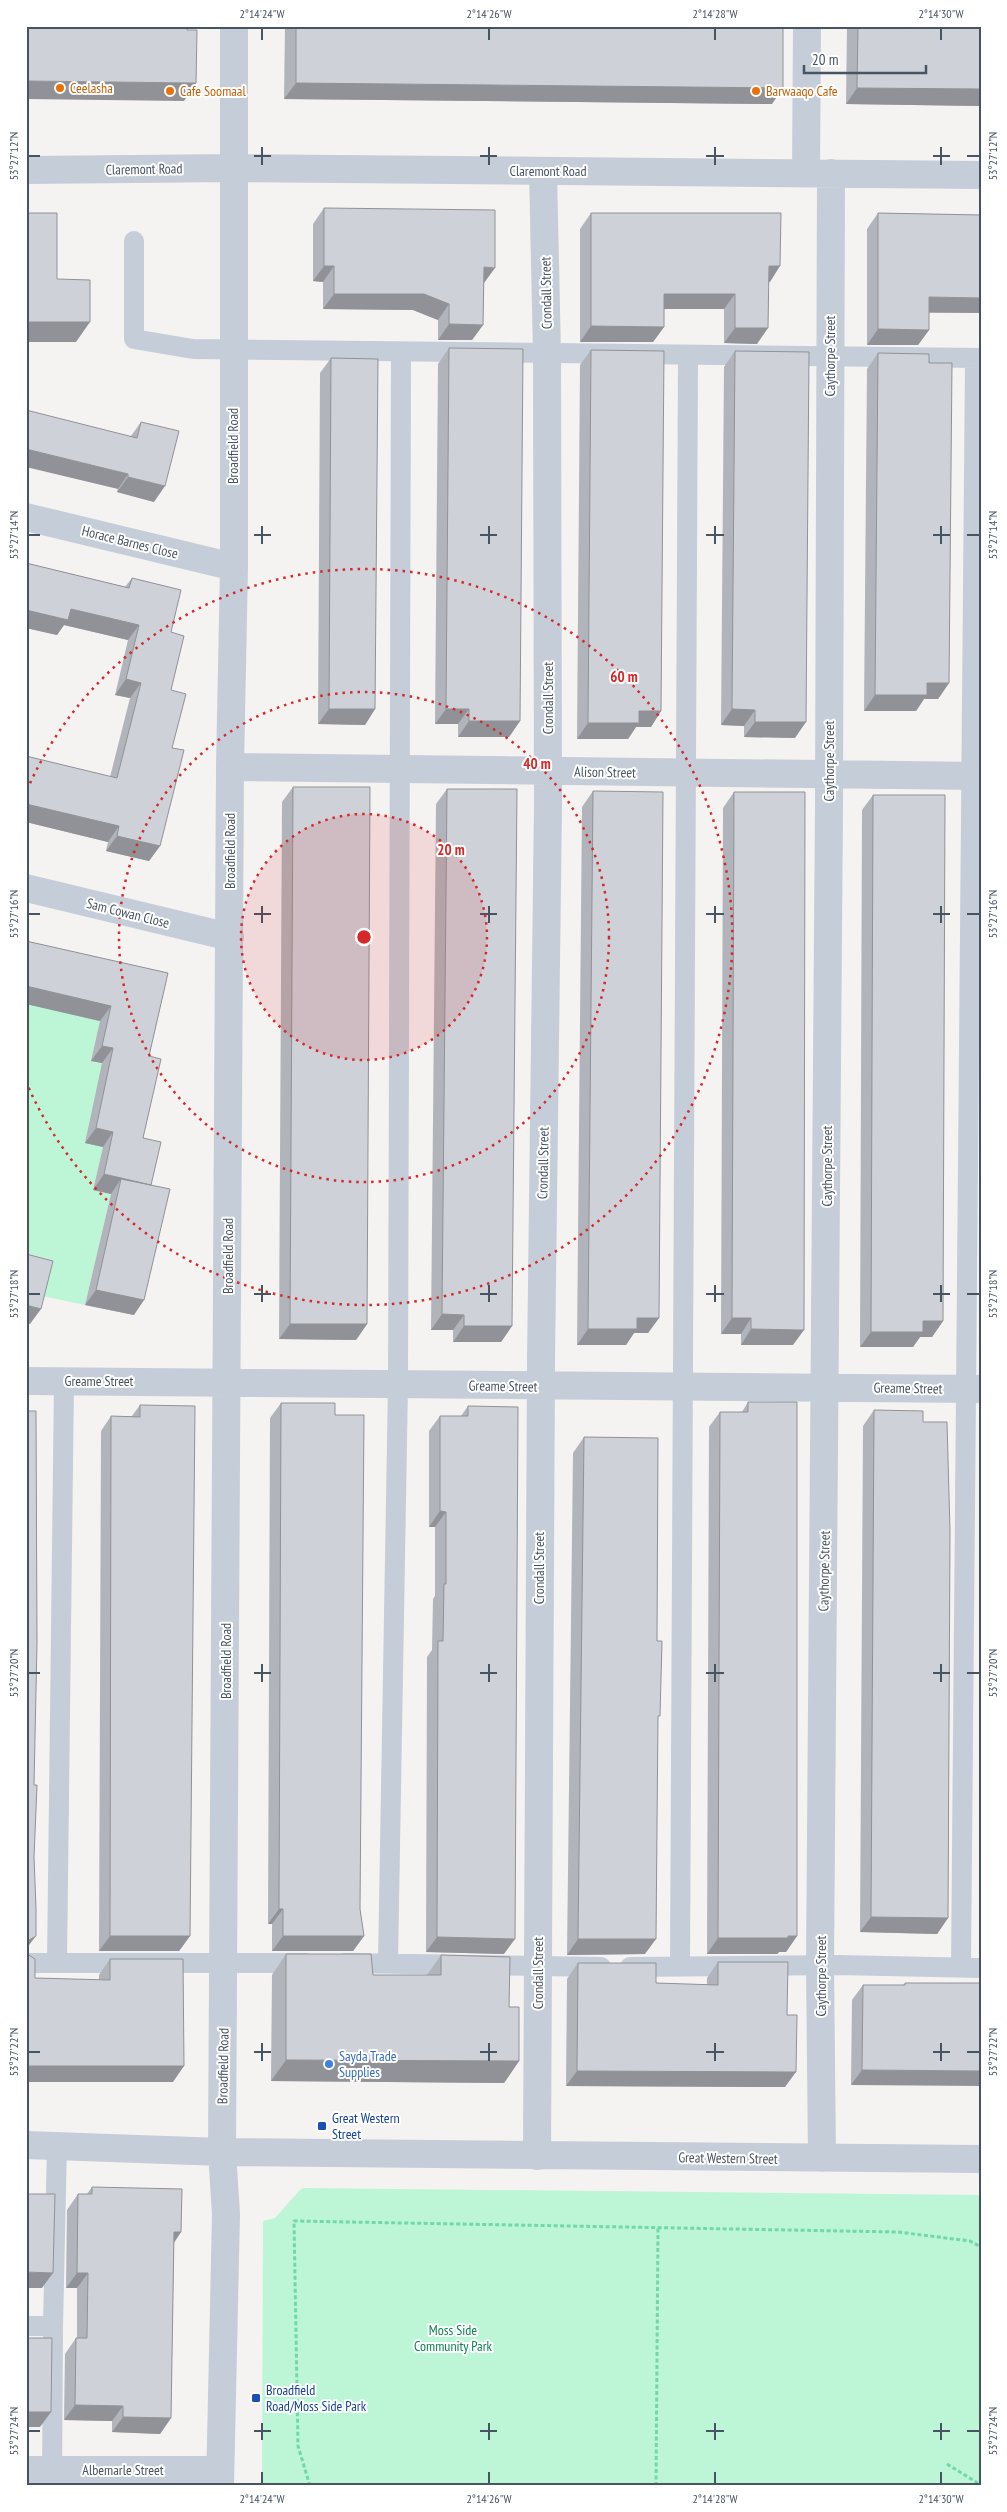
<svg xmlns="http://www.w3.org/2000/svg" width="1007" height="2512" font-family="'PT Sans Narrow',sans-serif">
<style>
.green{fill:#bdf5d7}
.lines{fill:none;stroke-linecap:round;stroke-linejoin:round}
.path{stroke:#71d8ac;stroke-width:3;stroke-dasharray:4 2.5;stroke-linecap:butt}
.lane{stroke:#c5cdd8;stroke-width:20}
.street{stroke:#c5cdd8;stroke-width:28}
.wall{fill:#b1b4ba}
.shaded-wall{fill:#909297}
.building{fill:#ced1d8;stroke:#909297}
.ticks{fill:none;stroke:#475462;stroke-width:2}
.ring{fill:none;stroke:#d62828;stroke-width:2.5;stroke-dasharray:2.5 5}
.food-dot{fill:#e8710a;stroke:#fff;stroke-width:2}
.shop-dot{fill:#3f7fe0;stroke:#fff;stroke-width:2}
.transit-dot{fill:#1a4fb4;stroke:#fff;stroke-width:2}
.labels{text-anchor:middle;stroke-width:4;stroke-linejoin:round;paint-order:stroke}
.food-label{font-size:14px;fill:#c56008;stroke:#fff;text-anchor:start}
.street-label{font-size:14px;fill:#475462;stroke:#fff}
.shop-label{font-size:14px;fill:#366cbe;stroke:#fff;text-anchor:start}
.transit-label{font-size:14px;fill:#164399;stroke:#fff;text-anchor:start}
.park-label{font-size:14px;fill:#0c824f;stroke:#fff}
.centre{fill:#d62828;stroke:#fff;stroke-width:2.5}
.ring-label{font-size:15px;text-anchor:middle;font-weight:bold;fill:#d62828;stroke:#fff;stroke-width:4;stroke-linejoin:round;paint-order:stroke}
.neatline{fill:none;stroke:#475462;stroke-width:2}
.ticks-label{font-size:12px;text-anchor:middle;fill:#475462}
</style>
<rect width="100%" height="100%" fill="#f5f2f2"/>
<path class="green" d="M110 977 92 1062 103 1063V1147L93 1190 111 1194 85 1305 38 1295 26 1272V1004Z
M303 2188 981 2195V2486H262L263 2221 275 2218 299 2191Z"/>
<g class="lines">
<path class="path" d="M947 2464 981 2485
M310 2486 298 2446 294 2221 898 2232 970 2241 981 2247
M656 2486 658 2228"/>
<path class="lane" d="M134 241V339L193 349 981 358
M26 1963H306
M57 1963 64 1381
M345 1963 601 1967
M388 1963 398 1384 401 353
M630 1967 837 1965 981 1968
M680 1967 688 356
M961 1967 975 358
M26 2326H53L52 2486
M53 2326 57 2145"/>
<path class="street" d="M26 170 234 168 981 175
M806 173 807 26
M26 517 234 567
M230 767 981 776
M26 888 230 937
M26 1381 981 1389
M26 2145 222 2152 981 2159
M537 2156 541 1362 548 804 547 354 543 171
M822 2158 820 1965 829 805 831 173
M26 2470H220
M220 2486 226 2214 222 2152 230 767 234 567V26"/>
</g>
<path class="wall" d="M285 26H783L772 104 284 99Z
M847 26H981V106L846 104Z
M324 208 484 283 483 325 472 340H438V320L413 310 323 309V282L313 281V224Z
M591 213 770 282H769L757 344 724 343V309H664V327L653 342H580V229Z
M878 213 981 215V313H929V330L918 345H867V229Z
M449 348 520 721 509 737H458V724H435L438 364Z
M591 350 661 711 651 727H636L628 739H577L580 365Z
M735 351 795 738 744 737V726L721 725 724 367Z
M878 353 929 363 949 683 938 699H924L916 711H864L867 369Z
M331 358 375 709 365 725 318 724 320 373Z
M141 422 154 502 117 492 131 436Z
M26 563 125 587 132 578 171 632V690L172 748 160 846 149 861 106 851 108 842 26 822V756L110 777 130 698 115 695 128 640 64 625 57 635 26 628Z
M293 787 367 1324 356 1340 279 1339 282 802Z
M447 789 512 1326 501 1342H453V1330H431L436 804Z
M593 791 659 1318 648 1333H634L626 1345H577L582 807Z
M734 792 793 1345H741V1334H721L723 808Z
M873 795 943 1321 932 1337H920L913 1347H860L862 810Z
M26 941 168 973 149 1056 143 1138 151 1185 134 1315 85 1305 111 1194 93 1190 103 1147 85 1143 102 1063 91 1061 100 1021 26 1004Z
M748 1402 797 1936 786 1952H779L777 1954H707L709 1427 720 1412H742Z
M281 1403 335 1415 360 1909 364 1936 353 1951H272V1924H268L270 1418Z
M140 1405 190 1936 179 1951H99L101 1431 111 1416H132Z
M468 1406 504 1954 426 1952 427 1657 432 1650 433 1599 435 1596V1527H429V1431L440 1416H461Z
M874 1410 923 1422 948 1918 937 1934 860 1932 863 1426Z
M584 1437 657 1641 658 1720 645 1954 567 1955 573 1453Z
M286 1954 373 1975H427L441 1955 509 2007 519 2061 504 2083 271 2081 272 1975Z
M110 1959 173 2082 35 1978 99 1980V1975Z
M718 1962 785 2087 566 2086 567 1979 578 1963 656 1983 707 1985V1978Z
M905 1983H981L851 2085 852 2000 863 1985H903Z
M92 2187 181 2232 174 2243 171 2418 160 2434 112 2432V2421L64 2420 65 2354 76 2338H77V2288H66L67 2210 78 2194H87Z"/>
<path class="shaded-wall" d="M26 81 196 83 184 101 26 99Z
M296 83 783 88 772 104 284 99Z
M857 88 981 89V106L846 104Z
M324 266H334L323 282 313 281Z
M769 266H780L770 282H758Z
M484 267 495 268 484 283H473Z
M334 294H424L449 304 438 320 413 310 323 309Z
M664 294H735L724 309H654Z
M929 297 981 298V313L918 312Z
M26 322H90L76 342H26Z
M449 324 483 325 472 340H438Z
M591 326 664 327 653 342H580Z
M735 328H768L757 344 724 343Z
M878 329 929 330 918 345H867Z
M26 449 128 474 118 489 26 467Z
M128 477 165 486 154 502 117 492Z
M71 609 139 625 128 640 64 625 57 635 26 628V610Z
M126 679 141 683 130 698 115 695Z
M927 683H949L938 699H924L916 711H864L875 695Z
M329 709H375L365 725 318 724Z
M446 709H469L458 724H435Z
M732 709 755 710 744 726 721 725Z
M639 711H661L651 727H636L628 739H577L588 723Z
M469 721H520L509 737H458Z
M755 722H806L795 738 744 737Z
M26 804 119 826 108 842 26 822Z
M117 836 160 846 149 861 106 851Z
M26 986 111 1006 100 1021 26 1004Z
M102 1046 113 1048 102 1063 91 1061Z
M96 1128 113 1132 103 1147 85 1143Z
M104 1174 151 1185 121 1179 111 1194 93 1190Z
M96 1290 144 1300 134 1315 85 1305Z
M26 1305 41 1309 30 1324 26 1323Z
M442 1314 464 1315 453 1330H431Z
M637 1318H659L648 1333H634L626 1345H577L588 1329Z
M732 1318H751L741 1334H721Z
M923 1321H943L932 1337H920L913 1347H860L871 1332Z
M290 1324H367L356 1340 279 1339Z
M464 1326H512L501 1342H453Z
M751 1329 804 1330 793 1345H741Z
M440 1511 446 1512 435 1527H429Z
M279 1909H283L272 1924H268Z
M871 1917 948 1918 937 1934 860 1932Z
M36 1936 26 1949V1942Z
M110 1936H190L179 1951H99Z
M283 1936H364L353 1951H272Z
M797 1936 786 1952H779L777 1954H707L718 1938Z
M437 1937 515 1939 504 1954 426 1952Z
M578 1939H656L645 1954 567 1955Z
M286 2060 519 2061 504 2083 271 2081Z
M26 2066H184L173 2082H26Z
M862 2070 981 2071V2086L851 2085Z
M577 2071 796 2072 785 2087 566 2086Z
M174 2232H181L170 2248Z
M26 2272 53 2273 42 2288H26Z
M77 2273H88L77 2288H66Z
M75 2405 123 2406 112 2421 64 2420Z
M26 2412H51L40 2427H26Z
M123 2417 171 2418 160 2434 112 2432Z"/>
<path class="building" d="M26 26H187V30H197L196 83 26 81Z
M296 26H783V88L296 83Z
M858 26H981V89L857 88Z
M324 208 495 210V268L484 267 483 325 449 324V304L424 294H334V266H324Z
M26 213H57V279L90 280V322H26Z
M591 213H781L780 266H769L768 328H735V294H664V327L591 326Z
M878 213 981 215V298L929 297V330L878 329Z
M449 348 523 349 520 721H469V709H446Z
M591 350 664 351 661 711H639V723H588Z
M735 351 809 352 806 722H755V710L732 709Z
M878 353 929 354V363H952L949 683H927V695H875Z
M331 358 378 359 375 709H329Z
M26 410 137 438 141 422 179 431 165 486 128 477V474L26 449Z
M26 563 129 588 132 578 181 590 171 632 184 636 171 690 186 694 172 748 184 750 160 846 117 836 119 826 26 804V756L117 778 141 683 126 679 139 625 71 609 68 620 26 610Z
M293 787H370L367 1324H290Z
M447 789H517L512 1326H464V1315L442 1314Z
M593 791 663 792 659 1318H637V1329H588Z
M734 792H805L804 1330 751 1329V1318H732Z
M873 795H945L943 1321H923V1332H871Z
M26 941 168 973 149 1056 161 1059 143 1138 161 1142 151 1185 104 1174 113 1132 96 1128 113 1048 102 1046 111 1006 26 986Z
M121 1179 170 1189 144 1300 96 1290Z
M26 1254 53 1261 41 1309 26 1305Z
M748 1402H797V1936H788V1938H718L720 1412H748Z
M281 1403H335V1415H364L360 1909 364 1936H283V1909H279Z
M140 1405 195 1406 190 1936H110L111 1416 140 1417Z
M468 1406 518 1407 515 1939 437 1937 438 1641H443L444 1584H446V1512L440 1511V1416H468Z
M874 1410 923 1411V1422H947L950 1531 948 1918 871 1917Z
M26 1411H36L37 1643 34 1785H37L34 1857 36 1908V1936L27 1941 26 1943Z
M584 1437 658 1438 657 1641H662L660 1716H658L656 1939H578Z
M26 1951 27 1954 35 1959V1978L110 1980V1959H183L184 2066H26Z
M286 1954H371L373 1975H441V1955L510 1957 509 2007H519V2061L286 2060Z
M718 1962H788L787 2015H797L796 2072 577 2071 578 1963H656V1983L718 1985Z
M905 1983H981V2071L862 2070 863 1985H905Z
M92 2187 182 2189 181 2232H174L171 2418 123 2417V2406L75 2405 76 2338H87L88 2273H77L78 2194H92Z
M26 2194H55L53 2273 26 2272Z
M26 2338H52L51 2412H26Z
M91 2484 177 2486H91Z"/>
<path class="ticks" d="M262 28V40M489 28V40M715 28V40M941 28V40M262 147V165M489 147V165M715 147V165M941 147V165M28 156H40M254 156H271M480 156H497M706 156H724M933 156H950M967 156H980M262 526V544M489 526V544M715 526V544M941 526V544M28 535H40M254 535H271M480 535H497M706 535H724M933 535H950M967 535H980M262 906V923M489 906V923M715 906V923M941 906V923M28 914H40M254 914H271M480 914H497M706 914H724M933 914H950M967 914H980M262 1285V1302M489 1285V1302M715 1285V1302M941 1285V1302M28 1294H40M254 1294H271M480 1294H497M706 1294H724M933 1294H950M967 1294H980M262 1664V1682M489 1664V1682M715 1664V1682M941 1664V1682M28 1673H40M254 1673H271M480 1673H497M706 1673H724M933 1673H950M967 1673H980M262 2043V2061M489 2043V2061M715 2043V2061M941 2043V2061M28 2052H40M254 2052H271M480 2052H497M706 2052H724M933 2052H950M967 2052H980M262 2423V2440M489 2423V2440M715 2423V2440M941 2423V2440M28 2431H40M254 2431H271M480 2431H497M706 2431H724M933 2431H950M967 2431H980M262 2472V2484M489 2472V2484M715 2472V2484M941 2472V2484"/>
<circle cx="364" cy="937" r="123" fill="#d62828" fill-opacity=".12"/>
<g class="ring">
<circle cx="364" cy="937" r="123"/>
<circle cx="364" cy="937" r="245"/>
<path d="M27 790A368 368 0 1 1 27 1084"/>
</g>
<g class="food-dot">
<circle cx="60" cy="88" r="5"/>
<circle cx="170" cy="91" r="5"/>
<circle cx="756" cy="91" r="5"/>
</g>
<circle class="shop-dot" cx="329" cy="2064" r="5"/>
<g class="transit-dot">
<rect x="317" y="2121" width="10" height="10" rx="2.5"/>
<rect x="251" y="2393" width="10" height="10" rx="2.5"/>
</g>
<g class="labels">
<g class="food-label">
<text x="70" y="93">Ceelasha</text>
<text x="180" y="96">Cafe Soomaal</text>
<text x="766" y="96">Barwaaqo Cafe</text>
</g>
<g class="street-label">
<text transform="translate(144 169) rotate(-1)" y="5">Claremont Road</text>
<text x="548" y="176">Claremont Road</text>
<text transform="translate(546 293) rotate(-91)" y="5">Crondall Street</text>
<text transform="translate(830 356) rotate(-90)" y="5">Caythorpe Street</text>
<text transform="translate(233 446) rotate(-90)" y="5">Broadfield Road</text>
<text transform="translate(130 542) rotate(14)" y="5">Horace Barnes Close</text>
<text transform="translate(548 698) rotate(-90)" y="5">Crondall Street</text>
<text transform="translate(829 761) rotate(-90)" y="5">Caythorpe Street</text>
<text transform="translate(605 772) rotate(1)" y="5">Alison Street</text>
<text transform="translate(230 851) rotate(-90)" y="5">Broadfield Road</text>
<text transform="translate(128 913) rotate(14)" y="5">Sam Cowan Close</text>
<text transform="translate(543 1163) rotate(-89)" y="5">Crondall Street</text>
<text transform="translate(827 1166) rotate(-90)" y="5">Caythorpe Street</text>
<text transform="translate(228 1256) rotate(-90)" y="5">Broadfield Road</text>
<text x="99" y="1386">Greame Street</text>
<text transform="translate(503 1386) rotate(1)" y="5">Greame Street</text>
<text transform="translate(908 1388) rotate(1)" y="5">Greame Street</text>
<text transform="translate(539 1568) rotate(-90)" y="5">Crondall Street</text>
<text transform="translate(824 1571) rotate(-89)" y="5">Caythorpe Street</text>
<text transform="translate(226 1661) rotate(-90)" y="5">Broadfield Road</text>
<text transform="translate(538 1973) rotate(-90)" y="5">Crondall Street</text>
<text transform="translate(821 1976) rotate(-90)" y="5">Caythorpe Street</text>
<text transform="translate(223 2066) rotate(-89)" y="5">Broadfield Road</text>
<text transform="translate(728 2158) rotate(1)" y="5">Great Western Street</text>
<text x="123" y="2475">Albemarle Street</text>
</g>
<g class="shop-label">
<text x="339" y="2061">Sayda Trade<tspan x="339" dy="16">Supplies</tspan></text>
</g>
<g class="transit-label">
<text x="332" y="2123">Great Western<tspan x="332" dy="16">Street</tspan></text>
<text x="266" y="2395">Broadfield<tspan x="266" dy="16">Road/Moss Side Park</tspan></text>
</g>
<g class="park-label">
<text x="453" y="2335">Moss Side<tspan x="453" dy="16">Community Park</tspan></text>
</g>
</g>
<circle cx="364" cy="937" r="8" class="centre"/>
<g class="ring-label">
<text x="624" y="682">60 m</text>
<text x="537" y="769">40 m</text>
<text x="451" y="855">20 m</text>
</g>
<rect width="1007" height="2512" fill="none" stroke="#ffffff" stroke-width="55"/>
<path d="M804 65v8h122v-8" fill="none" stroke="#475462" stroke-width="2.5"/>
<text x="812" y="65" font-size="15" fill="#475462" stroke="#ffffff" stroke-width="4" paint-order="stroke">20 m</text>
<rect x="28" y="28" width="952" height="2456" class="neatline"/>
<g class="ticks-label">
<text x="262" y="18">2°14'24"W</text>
<text x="489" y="18">2°14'26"W</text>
<text x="715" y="18">2°14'28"W</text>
<text x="941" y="18">2°14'30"W</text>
<text transform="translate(993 156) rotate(-90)" y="4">53°27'12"N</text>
<text transform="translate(14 156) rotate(-90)" y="4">53°27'12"N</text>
<text transform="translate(993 535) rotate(-90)" y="4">53°27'14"N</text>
<text transform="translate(14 535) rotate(-90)" y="4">53°27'14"N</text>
<text transform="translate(14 914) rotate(-90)" y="4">53°27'16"N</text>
<text transform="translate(993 914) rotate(-90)" y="4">53°27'16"N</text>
<text transform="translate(14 1294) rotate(-90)" y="4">53°27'18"N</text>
<text transform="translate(993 1294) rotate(-90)" y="4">53°27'18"N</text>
<text transform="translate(14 1673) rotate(-90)" y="4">53°27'20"N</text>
<text transform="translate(993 1673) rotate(-90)" y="4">53°27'20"N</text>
<text transform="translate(14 2052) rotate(-90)" y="4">53°27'22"N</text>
<text transform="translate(993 2052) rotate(-90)" y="4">53°27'22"N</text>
<text transform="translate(14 2431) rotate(-90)" y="4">53°27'24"N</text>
<text transform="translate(993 2431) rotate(-90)" y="4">53°27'24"N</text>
<text x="262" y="2503">2°14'24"W</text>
<text x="489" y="2503">2°14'26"W</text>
<text x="715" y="2503">2°14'28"W</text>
<text x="941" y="2503">2°14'30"W</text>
</g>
</svg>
